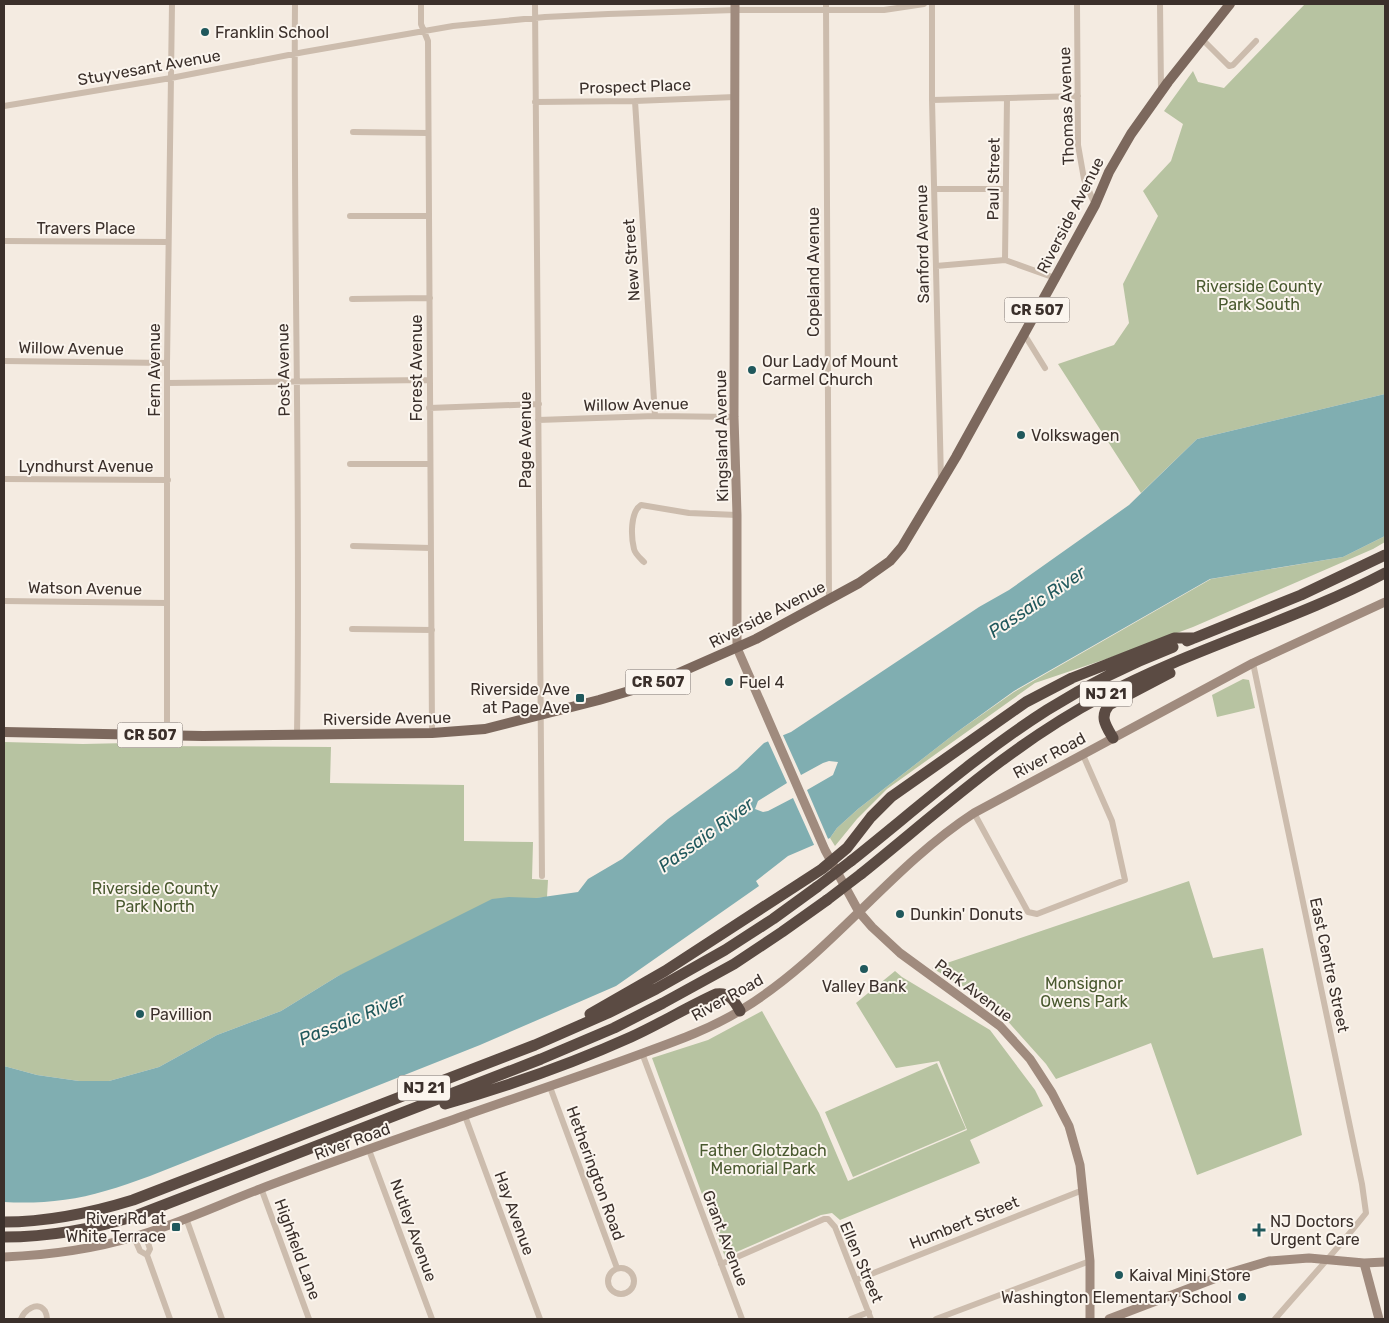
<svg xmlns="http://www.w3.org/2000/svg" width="1389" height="1323" font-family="Rubik,sans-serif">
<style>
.green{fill:#b7c3a1}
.water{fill:#80aeb1}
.pier{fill:#f4ebe1}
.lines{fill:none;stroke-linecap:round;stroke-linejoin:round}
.street{stroke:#ccbcad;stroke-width:6}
.secondary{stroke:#a08b7e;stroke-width:9}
.primary{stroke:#7c685d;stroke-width:10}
.highway{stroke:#5b4b43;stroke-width:11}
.highway-bridge{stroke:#5b4b43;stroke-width:11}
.poi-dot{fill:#20585c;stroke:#fbf5ee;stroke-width:2}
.labels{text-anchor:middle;stroke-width:4;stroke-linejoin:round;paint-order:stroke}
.shield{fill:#fbf5ee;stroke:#756b66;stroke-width:1}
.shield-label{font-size:15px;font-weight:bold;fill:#3b302b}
.poi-label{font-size:16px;fill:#3b302b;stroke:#fbf5ee;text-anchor:start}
.street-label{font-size:16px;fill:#3b302b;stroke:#fbf5ee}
.park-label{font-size:16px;fill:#49592f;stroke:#fbf5ee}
.water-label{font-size:18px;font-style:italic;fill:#20585c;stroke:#fbf5ee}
</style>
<rect width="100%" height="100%" fill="#f4ebe1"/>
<path class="green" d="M1305 4H1385V394L1197 439 1141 493 1058 364 1114 345 1129 323 1123 284 1158 216 1143 191 1171 161 1183 124 1164 111 1193 71 1198 82 1224 88Z
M1385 536V542L1373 549 1193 627 1112 657 1035 683 887 789 857 819 835 846 830 838 837 828 858 809 957 732 1014 692 1211 579 1343 557Z
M1243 679 1249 680 1255 708 1217 717 1212 695Z
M4 742 83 744 128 743 143 746 331 747 330 783 464 785V841L533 842 532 879 548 880 547 897 536 898 338 976 281 1011 217 1035 159 1067 109 1081H79L37 1075 4 1066Z
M1189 881 1213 958 1263 948 1302 1135 1197 1175 1151 1043 1056 1079 1046 1064 1004 1017 964 987 932 968Z
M895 971 902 977 990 1030 1035 1090 1043 1106 970 1140 980 1163 840 1220 832 1213 821 1215 725 1257 652 1058 708 1040 762 1011 819 1113 848 1181 967 1130 939 1061 896 1068 856 1003Z
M937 1063 966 1129 853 1177 825 1112Z"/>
<path class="water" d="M1385 394V536L1343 557 1210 579 1014 691 957 732 858 809 837 828 830 838 788 856 756 881 759 886 616 986 480 1045 150 1176C135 1181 120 1187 105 1191 73 1201 37 1204 4 1202V1066L37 1075 79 1081H109L159 1067 217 1035 281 1011 338 976 492 899 509 897 536 898 578 892 588 879 622 859 668 819 737 769 764 743 791 732 979 607 1009 590 1129 505 1197 439Z"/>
<path class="pier" d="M782 733 801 775 823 763 829 761 838 762 833 775 807 790 829 841 815 847 793 798 768 811 763 812 755 809 758 801 787 783 767 739Z"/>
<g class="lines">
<path class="street" d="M295 4C293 248 301 491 297 735
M421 4V24L428 41 432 733
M535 4 542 876
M826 4 829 600
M932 4V100L941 480
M1077 4 1078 145 1084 179 1095 205
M1160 4 1161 90
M1202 39 1229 66 1233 65 1256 41
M932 100 1078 96
M635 101 655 416
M535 102 635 101 735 97
M4 106 171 78 304 52 453 26 545 17 608 14 735 10H884L924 4
M353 132 428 133
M934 189H1006
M350 216H428
M4 241 168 242
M1005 260 1007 98
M936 266 1005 260 1055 278
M352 299 430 298
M1024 334 1045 368
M4 361 167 363
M167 383 429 380
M429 408 539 404
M538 420 655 416 734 417
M350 464H430
M4 479 168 480
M353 546 431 548
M644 562C640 558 635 554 634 549 631 537 630 512 641 505L689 513 737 515
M4 601 167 603
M352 629 432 630
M1253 663 1362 1184 1366 1213C1337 1250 1305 1284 1275 1319
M167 736V363L172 4
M974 813 1028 912 1037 914 1125 880 1112 821 1083 755
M642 1053 742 1319
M550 1087 617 1268
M465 1116 540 1319
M369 1150 432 1319
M261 1188 309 1319
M186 1218 222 1319
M145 1234 150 1249 147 1255 170 1319
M134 1237 140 1251 147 1255
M721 1264 824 1219H828L835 1227 871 1319
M608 1281a13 13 0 1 1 26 0a13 13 0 1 1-26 0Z
M856 1280 1083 1190
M21 1319C24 1311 37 1300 45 1311 46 1313 47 1316 47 1319
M851 1319 869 1312
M936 1319 1090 1261"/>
<path class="secondary" d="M735 4 734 417 737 515V648L825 850 859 912 872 927 900 953 1000 1026 1030 1059 1052 1093 1069 1126 1080 1165 1090 1261V1319
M4 1257C48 1255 91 1250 133 1237 176 1225 218 1205 260 1189 328 1163 398 1139 466 1115 526 1094 587 1074 646 1052 679 1040 712 1028 741 1010 829 957 888 869 974 813L1253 663 1385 602
M1364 1263 1379 1319
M1109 1319 1232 1272 1269 1261 1309 1258 1364 1263 1385 1262"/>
<path class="primary" d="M4 732 203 736 432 733 485 729 599 700 656 683 756 639 859 583 890 561 902 547 956 457 1055 278 1095 205 1109 172 1131 134 1168 82 1230 4"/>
<path class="highway" d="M1187 641 1301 595 1385 555
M1113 738C1106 726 1099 717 1109 705L1170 673
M851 861C915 810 978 754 1047 710 1087 685 1129 664 1173 647
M861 874C938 812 1013 743 1101 697 1193 648 1294 621 1385 573
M590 1014 665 971 822 869 847 848 871 817 891 797 1026 702 1072 678 1174 638H1194
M445 1104C508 1086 571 1064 631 1037 660 1024 687 1007 716 994 729 992 734 1000 740 1011
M4 1222C48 1222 91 1213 133 1200L535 1045 608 1013 656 989 725 950 773 919 817 887
M4 1237C50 1237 94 1229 138 1215L541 1059 614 1028 663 1003 734 964 782 932 827 900"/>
<path class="highway-bridge" d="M817 887 851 861
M827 900 861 874"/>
</g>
<g class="poi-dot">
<circle cx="205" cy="32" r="5"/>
<circle cx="752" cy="370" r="5"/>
<circle cx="1021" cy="435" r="5"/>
<circle cx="729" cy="682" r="5"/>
<rect x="575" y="693" width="10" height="10" rx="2.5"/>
<circle cx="900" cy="914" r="5"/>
<circle cx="864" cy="969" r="5"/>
<circle cx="140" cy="1014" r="5"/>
<rect x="171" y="1222" width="10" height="10" rx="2.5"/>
<path d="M1256.5 1222.5h5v5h5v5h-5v5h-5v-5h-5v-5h5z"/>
<circle cx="1119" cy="1275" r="5"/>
<circle cx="1242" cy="1297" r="5"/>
</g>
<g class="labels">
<g class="shield">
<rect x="1004.5" y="297.5" width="65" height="25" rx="4"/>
<rect x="625.5" y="669.5" width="65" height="25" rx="4"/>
<rect x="1080" y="681.5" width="52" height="25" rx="4"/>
<rect x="117.5" y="722.5" width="65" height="25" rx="4"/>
<rect x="398" y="1075.5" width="52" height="25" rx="4"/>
</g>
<g class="shield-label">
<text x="1037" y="315">CR 507</text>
<text x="658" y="687">CR 507</text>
<text x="1106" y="699">NJ 21</text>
<text x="150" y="740">CR 507</text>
<text x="424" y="1093">NJ 21</text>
</g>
<g class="poi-label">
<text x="215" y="38">Franklin School</text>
<text x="762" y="367">Our Lady of Mount<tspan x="762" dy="18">Carmel Church</tspan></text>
<text x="1031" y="441">Volkswagen</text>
<text x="739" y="688">Fuel 4</text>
<text x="570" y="695" text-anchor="end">Riverside Ave<tspan x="570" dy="18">at Page Ave</tspan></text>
<text x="910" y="920">Dunkin' Donuts</text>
<text x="864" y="992" text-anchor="middle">Valley Bank</text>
<text x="150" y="1020">Pavillion</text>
<text x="166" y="1224" text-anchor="end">River Rd at<tspan x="166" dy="18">White Terrace</tspan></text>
<text x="1270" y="1227">NJ Doctors<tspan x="1270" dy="18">Urgent Care</tspan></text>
<text x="1129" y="1281">Kaival Mini Store</text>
<text x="1232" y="1303" text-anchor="end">Washington Elementary School</text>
</g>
<g class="street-label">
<text transform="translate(149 67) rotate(-10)" y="6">Stuyvesant Avenue</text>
<text transform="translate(635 86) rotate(-2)" y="6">Prospect Place</text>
<text transform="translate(1066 106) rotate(-92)" y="6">Thomas Avenue</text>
<text transform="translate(993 179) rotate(-89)" y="6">Paul Street</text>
<text transform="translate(1070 215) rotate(-63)" y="6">Riverside Avenue</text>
<text x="86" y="234">Travers Place</text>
<text transform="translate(922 244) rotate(-91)" y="6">Sanford Avenue</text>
<text transform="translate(631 260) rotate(-94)" y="6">New Street</text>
<text transform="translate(813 272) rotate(-90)" y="6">Copeland Avenue</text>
<text transform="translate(71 348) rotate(1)" y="6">Willow Avenue</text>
<text transform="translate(416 368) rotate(-90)" y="6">Forest Avenue</text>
<text transform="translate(154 370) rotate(-90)" y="6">Fern Avenue</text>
<text transform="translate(283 370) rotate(-91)" y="6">Post Avenue</text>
<text transform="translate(636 404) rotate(-1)" y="6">Willow Avenue</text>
<text transform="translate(721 436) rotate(-91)" y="6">Kingsland Avenue</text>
<text transform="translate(525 440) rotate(-90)" y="6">Page Avenue</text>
<text x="86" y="472">Lyndhurst Avenue</text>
<text transform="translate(85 588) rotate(1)" y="6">Watson Avenue</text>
<text transform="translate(767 614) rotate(-27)" y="6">Riverside Avenue</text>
<text transform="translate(387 718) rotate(-1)" y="6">Riverside Avenue</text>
<text transform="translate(1049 755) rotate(-28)" y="6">River Road</text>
<text transform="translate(1330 965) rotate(78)" y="6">East Centre Street</text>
<text transform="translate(974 990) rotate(37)" y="6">Park Avenue</text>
<text transform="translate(727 997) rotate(-29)" y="6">River Road</text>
<text transform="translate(352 1141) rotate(-20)" y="6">River Road</text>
<text transform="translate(596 1173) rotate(70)" y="6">Hetherington Road</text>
<text transform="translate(515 1213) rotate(70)" y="6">Hay Avenue</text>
<text transform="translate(964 1222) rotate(-22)" y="6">Humbert Street</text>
<text transform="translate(414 1230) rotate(70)" y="6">Nutley Avenue</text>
<text transform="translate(726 1238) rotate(69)" y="6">Grant Avenue</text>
<text transform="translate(298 1249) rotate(70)" y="6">Highfield Lane</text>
<text transform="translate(862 1262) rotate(67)" y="6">Ellen Street</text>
</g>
<g class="park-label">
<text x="1259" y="292">Riverside County<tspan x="1259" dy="18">Park South</tspan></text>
<text x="155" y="894">Riverside County<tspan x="155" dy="18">Park North</tspan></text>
<text x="1084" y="989">Monsignor<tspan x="1084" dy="18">Owens Park</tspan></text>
<text x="763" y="1156">Father Glotzbach<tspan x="763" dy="18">Memorial Park</tspan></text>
</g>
<g class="water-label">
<text transform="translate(1037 602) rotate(-34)" y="6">Passaic River</text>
<text transform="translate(706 835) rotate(-36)" y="6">Passaic River</text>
<text transform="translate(352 1019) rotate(-22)" y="6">Passaic River</text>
</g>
</g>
<rect width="1389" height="1323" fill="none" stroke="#3b302b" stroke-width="10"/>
</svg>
